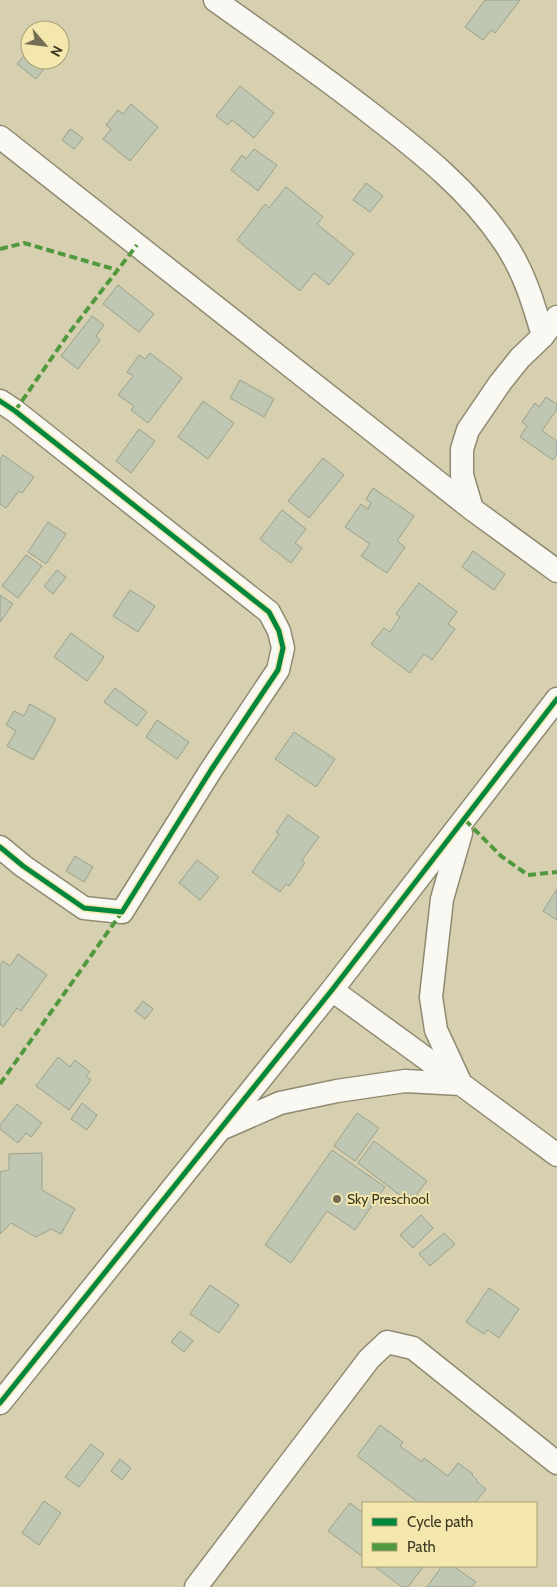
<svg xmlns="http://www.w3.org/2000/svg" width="557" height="1587" font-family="Cabin,sans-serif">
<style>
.building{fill:#bfc7b2;stroke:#99a18c}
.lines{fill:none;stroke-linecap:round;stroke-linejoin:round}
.minor-casing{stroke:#908a72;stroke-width:25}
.minor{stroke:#f9f8f3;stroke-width:22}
.quiet{stroke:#51993e;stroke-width:4;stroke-dasharray:8 4;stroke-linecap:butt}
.cycleway-casing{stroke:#f3e7ae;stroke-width:8}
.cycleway{stroke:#00873e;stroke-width:5}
.poi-dot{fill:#726d53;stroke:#f3e7ae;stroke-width:2}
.labels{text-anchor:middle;stroke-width:4;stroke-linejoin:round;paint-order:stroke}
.poi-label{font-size:14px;fill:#3c3821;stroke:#f3e7ae;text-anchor:start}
</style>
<rect width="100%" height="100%" fill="#d7d0b0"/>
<path class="building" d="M485 0H520L495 33 491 30 483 40 465 27Z
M30 48V60H57L53 66 49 62 36 79 17 64Z
M240 86 274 113 254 138 232 120 228 125 216 116Z
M131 104 158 127 130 161 103 139 111 129 106 125 118 110 123 114Z
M70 129 83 138 74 149 62 140Z
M254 149 277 165 258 191 231 170 242 155 246 159Z
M366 183 383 196 370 212 353 200Z
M286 187 323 217 317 224 354 254 329 285 314 273 300 291 237 240 265 204 269 208Z
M118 285 154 314 139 332 103 304Z
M92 316 104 325 96 336 100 340 78 369 61 356Z
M150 353 182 378 148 423 131 410 134 406 118 395 133 376 127 372 139 355 145 359Z
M240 380 274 399 264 417 230 398Z
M546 397 557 404V409L542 431 557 441V454L553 460 520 437 527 426 522 422 535 403 539 407Z
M203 401 234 423 208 459 178 437Z
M139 429 155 441 131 473 116 461Z
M3 455 34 477 22 493 19 491 6 508 0 504V459Z
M323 458 344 475 309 518 288 501Z
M373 488 414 516 397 541 405 547 387 573 361 556 370 544 345 527 361 504 368 509 371 503 366 499Z
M282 510 306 529 295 543 302 548 291 563 260 539Z
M48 522 66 534 46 564 28 552Z
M473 551 505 574 494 590 462 567Z
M26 555 42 566 18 598 2 586Z
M57 570 66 577 53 594 44 586Z
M419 583 457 612 448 624 455 629 432 660 424 654 410 673 371 644 384 628 390 632 400 617 396 614Z
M130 590 155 606 138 632 113 616Z
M0 595 13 604 0 622Z
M71 633 104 657 87 681 54 657Z
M115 688 147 712 137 726 104 702Z
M30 704 56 719 33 760 7 746 16 731 6 725 14 711 24 716Z
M157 720 189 742 177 759 146 737Z
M294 732 335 759 316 787 275 759Z
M288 815 319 837 302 860 305 863 289 886 286 884 280 892 252 872 279 834 276 832Z
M75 856 93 867 84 882 66 871Z
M197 860 219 877 200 900 179 883Z
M557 889V920L543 911Z
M18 954 47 975 21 1011 17 1008 3 1027 0 1024V965L3 961 10 966Z
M143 1001 153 1009 145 1019 135 1011Z
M58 1057 70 1067 75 1060 90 1072 86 1076 91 1080 69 1110 36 1086Z
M82 1103 97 1115 87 1130 71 1119Z
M17 1104 42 1123 31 1137 26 1133 18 1143 0 1129V1125Z
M357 1113 379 1128 355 1161 334 1146Z
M374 1141 427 1181 410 1203 358 1163Z
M332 1150 385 1187 355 1230 327 1211 291 1263 265 1245Z
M42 1153V1190L75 1209 61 1234 51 1229 36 1237 11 1223 0 1234V1172L9 1170V1154Z
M421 1215 433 1228 413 1248 400 1235Z
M444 1233 455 1244 430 1266 419 1254Z
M210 1285 239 1305 219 1333 190 1314Z
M489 1288 519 1309 499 1338 488 1330 484 1334 466 1322Z
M180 1331 193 1341 184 1352 171 1342Z
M380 1425 403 1442 400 1446 422 1462 424 1458 448 1476 458 1463 473 1474 472 1475 477 1480 476 1481 486 1489 475 1503H419L357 1456Z
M91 1444 104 1454 79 1487 65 1477Z
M120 1459 131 1468 122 1480 111 1471Z
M44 1501 61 1513 39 1545 22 1533Z
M350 1503 363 1513V1557L328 1531Z
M374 1566H424L408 1587H402Z
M442 1566H453L476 1582 472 1587H427Z"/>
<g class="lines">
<defs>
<path id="minor" d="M215 0C268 38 322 75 374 116 422 153 470 191 504 242 524 271 533 302 543 336
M0 137 472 509 557 571
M0 401 15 411 269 612 279 631 283 648 278 670 211 770 122 912 84 908 23 866 0 847
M472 509 462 475V449L468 430 500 383 520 358 543 336 557 317
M332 990 461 1084 557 1155
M223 1128 280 1103 337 1091 405 1081 461 1084 436 1030 431 997 442 899 461 833
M0 1403 332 990 557 699
M196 1587 369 1359 387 1342 413 1348 557 1463"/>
</defs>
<use href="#minor" class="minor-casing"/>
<use href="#minor" class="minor"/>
<path class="quiet" d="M0 249 24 243 117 270
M15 411 69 333 137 245
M465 820 501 856 528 875 557 872
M0 1084 122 912"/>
<defs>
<path id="cycleway" d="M0 401 15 411 269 612 279 631 283 648 278 670 211 770 122 912 84 908 23 866 0 847
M0 1403 332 990 557 699"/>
</defs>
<use href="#cycleway" class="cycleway-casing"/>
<use href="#cycleway" class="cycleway"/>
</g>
<circle class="poi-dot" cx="337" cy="1199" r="5"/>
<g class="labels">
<g class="poi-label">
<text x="347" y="1204">Sky Preschool</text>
</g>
</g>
<rect x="362" y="1502" width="175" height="65" fill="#f3e7ae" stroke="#aaa176"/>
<rect x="372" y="1518" width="25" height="8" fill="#00873e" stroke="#aaa176"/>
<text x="407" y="1527" font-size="15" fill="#3c3821">Cycle path</text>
<rect x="372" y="1543" width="25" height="8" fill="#51993e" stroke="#aaa176"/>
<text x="407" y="1552" font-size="15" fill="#3c3821">Path</text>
<g transform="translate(45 45) rotate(118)"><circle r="24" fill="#f3e7ae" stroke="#aaa176"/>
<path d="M0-4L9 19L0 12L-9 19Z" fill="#726d53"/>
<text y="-8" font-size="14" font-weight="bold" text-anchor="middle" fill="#3c3821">N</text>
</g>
</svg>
